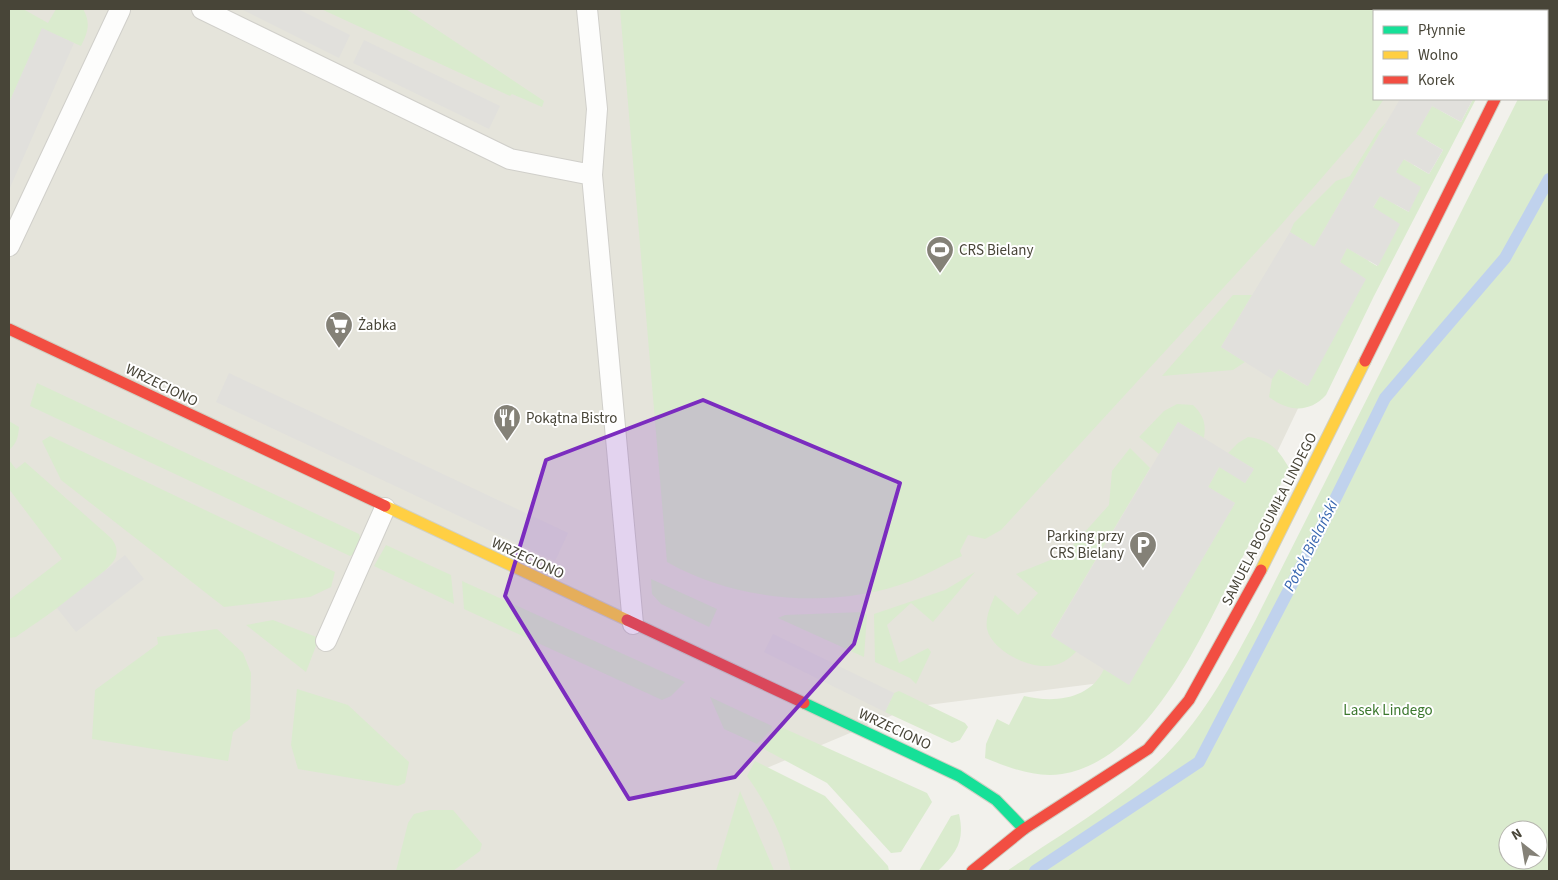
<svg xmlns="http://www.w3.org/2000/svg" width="1558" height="880" font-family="'Source Sans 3',sans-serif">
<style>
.residential{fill:#e5e4db}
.green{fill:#daebce;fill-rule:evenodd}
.parking{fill:#e1e0dc}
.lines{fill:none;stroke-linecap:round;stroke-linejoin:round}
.stream{stroke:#c0d2ed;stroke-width:12}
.lane-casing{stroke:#d0cfca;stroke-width:22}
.fast-casing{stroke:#d0d0c4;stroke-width:13}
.slow-casing{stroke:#d0d0c4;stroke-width:13}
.jam-casing{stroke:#d0d0c4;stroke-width:13}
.lane{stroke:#fdfdfc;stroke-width:20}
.fast{stroke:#16e098;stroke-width:11}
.slow{stroke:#ffcf43;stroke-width:11}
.jam{stroke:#f24e42;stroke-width:11}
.marked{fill:#7b2cbf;fill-opacity:0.2;stroke:#7b2cbf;stroke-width:4;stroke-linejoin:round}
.labels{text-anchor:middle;stroke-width:4;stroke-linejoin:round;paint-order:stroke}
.poi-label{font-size:15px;fill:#484538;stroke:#fff;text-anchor:start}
.street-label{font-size:15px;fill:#484538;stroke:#fff}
.park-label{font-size:15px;fill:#3c782e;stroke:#fff}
.water-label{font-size:16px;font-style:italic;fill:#3665b0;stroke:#fff}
</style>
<rect width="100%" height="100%" fill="#f2f1ec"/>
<path class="residential" d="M9 9H1489L1488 11H1374V99H1446L1171 674 912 707 762 770 884 871H9Z"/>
<path class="green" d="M9 9H23L48 23 56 9H83C91 23 88 32 81 46L42 29 9 103Z
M321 9H406L544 101 542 107 512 94 510 96Z
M620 9H1417L1416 11H1374V99H1384L1359 135 1280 226 1001 530 985 539 968 535 960 551 962 556C945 564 928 574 911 581 835 610 737 602 667 562Z
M1452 9H1520L1519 11H1451Z
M1549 36V871H1007C1053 839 1112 805 1153 767 1198 727 1227 673 1255 621L1518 99H1547V41ZM1508 830H1538V860H1508Z
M1473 99H1476L1374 296 1326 395C1309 414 1287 411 1269 397L1272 379 1278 369 1307 386 1365 279 1340 262 1347 248 1377 266 1373 208 1380 196 1409 212 1396 172 1403 159 1429 174 1443 150 1416 134 1432 106 1461 122Z
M1386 123 1314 247 1290 232 1294 223 1336 181 1350 176 1378 131Z
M1233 295H1252L1221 347 1245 362 1233 370 1162 376Z
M37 383 359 534 361 540 354 554 350 556 30 406Z
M1177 404 1193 405C1204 416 1206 423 1204 438L1178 422 1159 454 1139 437 1164 411Z
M9 421 19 427C18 438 17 443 9 450Z
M50 436 335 572 331 587 310 597 224 607 61 480 42 441Z
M1248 437C1270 440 1278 449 1289 468 1269 507 1249 545 1229 583 1196 648 1144 761 1062 774 1035 778 1010 768 985 758L986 744 997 719 1009 725 1024 696C1053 703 1090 700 1104 669L1129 684 1235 503 1208 487 1220 466 1245 483 1254 469 1228 453 1238 443Z
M1130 448 1150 468 1051 635 1077 651C1068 660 1059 666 1046 666 1026 667 992 650 987 629 985 617 991 605 995 595L1018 615 1038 593 1016 574 1065 554 1109 505 1112 471Z
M9 460 16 469 25 462 111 538C115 543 118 549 116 556 114 571 33 625 16 637L9 638V600L62 559 9 489Z
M386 545 451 575 454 604 374 566Z
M975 572 933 622 911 603 887 625 899 663 928 648 931 652 916 684 910 678 875 662 874 614 945 590Z
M651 579 717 609 709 627 661 604 652 594Z
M462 581 685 682 671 696 662 700 464 609Z
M863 612 867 615 864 657 778 618 785 615Z
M273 620 319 638 306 672 246 625Z
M217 629 243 653 251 673 250 719 233 732 228 761 92 739 95 690 158 644 157 637Z
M297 689 348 705 409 762 405 783 398 786 298 769 291 745Z
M899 691 965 723 968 727 960 740 952 743 885 712 894 693Z
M710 697 772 726 771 730 757 744 724 729Z
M781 727 927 793 932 802 901 852 891 853 827 783 762 748Z
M755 761 825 796 888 866 889 871H791C783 836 768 806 747 776Z
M740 791 773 868 774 871H716Z
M430 810H453L482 844 480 851 453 871H396L408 823 414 814Z
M959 814C965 841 957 852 938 871H919L951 816Z"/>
<path class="parking" d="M241 9H298L350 35 339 58Z
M42 28 74 43 9 190V103Z
M364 40 500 106 489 129 353 63Z
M1400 99H1473L1461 122 1432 106 1416 134 1443 150 1429 174 1404 159 1396 172 1421 187 1409 212 1380 196 1373 207 1400 224 1378 266 1347 248 1340 262 1366 279 1308 386 1279 369 1272 379 1221 347 1290 232 1314 247Z
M229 373 568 533 555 561 216 402Z
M1178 422 1254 469 1245 483 1219 467 1208 487 1235 503 1129 685 1051 636Z
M125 555 144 579 76 632 57 608Z
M773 634 894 693 885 712 764 652Z"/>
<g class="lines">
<path class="stream" d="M1035 871 1199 762 1316 538 1385 398 1505 258 1549 179"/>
<defs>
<path id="lane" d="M202 9 510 159 592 175
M587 9 597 109 592 175 633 624
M9 246 120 10
M326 641 385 508"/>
<path id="fast" d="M804 703 959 776 996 800 1024 829"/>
<path id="slow" d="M385 506 627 620
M1261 570 1365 361"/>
<path id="jam" d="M1539 11 1540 9
M9 329 385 506
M1365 361 1495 99
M627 620 804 703
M972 871 1024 829 1148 749 1189 700 1261 570"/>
</defs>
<use href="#lane" class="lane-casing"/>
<use href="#fast" class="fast-casing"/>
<use href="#slow" class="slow-casing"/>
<use href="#jam" class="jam-casing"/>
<use href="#lane" class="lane"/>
<use href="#fast" class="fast"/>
<use href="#slow" class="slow"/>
<use href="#jam" class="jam"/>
</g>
<path class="marked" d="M703 400 900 483 854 644 735 777 629 799 505 596 546 460Z"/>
<defs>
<symbol id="stadium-pin" viewBox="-11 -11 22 30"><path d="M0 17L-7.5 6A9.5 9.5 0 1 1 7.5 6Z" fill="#848177" stroke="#fff"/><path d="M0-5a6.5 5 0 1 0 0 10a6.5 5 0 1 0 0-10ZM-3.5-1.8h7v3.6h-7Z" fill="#fff"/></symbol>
<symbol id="supermarket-pin" viewBox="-11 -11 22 30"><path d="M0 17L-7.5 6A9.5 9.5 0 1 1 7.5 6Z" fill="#848177" stroke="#fff"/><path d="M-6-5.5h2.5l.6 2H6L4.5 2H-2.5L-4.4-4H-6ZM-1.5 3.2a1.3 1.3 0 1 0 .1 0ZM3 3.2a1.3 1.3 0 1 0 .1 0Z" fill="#fff"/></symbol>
<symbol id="restaurant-pin" viewBox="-11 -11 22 30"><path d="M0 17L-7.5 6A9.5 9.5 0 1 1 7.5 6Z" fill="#848177" stroke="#fff"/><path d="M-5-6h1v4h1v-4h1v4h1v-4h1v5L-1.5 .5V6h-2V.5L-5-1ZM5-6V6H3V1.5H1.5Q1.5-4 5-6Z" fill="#fff"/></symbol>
<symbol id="parking-pin" viewBox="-11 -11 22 30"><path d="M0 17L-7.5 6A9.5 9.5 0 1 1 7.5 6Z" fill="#848177" stroke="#fff"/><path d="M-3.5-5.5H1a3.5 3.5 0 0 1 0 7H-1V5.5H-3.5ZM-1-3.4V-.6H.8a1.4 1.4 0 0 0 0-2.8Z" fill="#fff"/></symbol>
</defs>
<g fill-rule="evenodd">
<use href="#stadium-pin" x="924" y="234" width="32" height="43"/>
<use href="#supermarket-pin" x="323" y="309" width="32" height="43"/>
<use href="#restaurant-pin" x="491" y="402" width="32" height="43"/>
<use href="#parking-pin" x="1127" y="529" width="32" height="43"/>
</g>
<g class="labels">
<g class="poi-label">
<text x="959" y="255">CRS Bielany</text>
<text x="358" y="330">Żabka</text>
<text x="526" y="423">Pokątna Bistro</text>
<text x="1124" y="541" text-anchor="end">Parking przy<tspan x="1124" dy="17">CRS Bielany</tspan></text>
</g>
<g class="street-label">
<text transform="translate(162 385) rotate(26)" y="5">WRZECIONO</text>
<text transform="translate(1269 519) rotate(-63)" y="5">SAMUELA BOGUMIŁA LINDEGO</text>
<text transform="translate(528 558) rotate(25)" y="5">WRZECIONO</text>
<text transform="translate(895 729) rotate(25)" y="5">WRZECIONO</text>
</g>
<g class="park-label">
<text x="1388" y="715">Lasek Lindego</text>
</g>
<g class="water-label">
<text transform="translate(1310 545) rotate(-63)" y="6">Potok Bielański</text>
</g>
</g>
<rect width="1558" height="880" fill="none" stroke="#484538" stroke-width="20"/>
<rect x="1373" y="10" width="175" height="90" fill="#ffffff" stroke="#b6b5af"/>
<rect x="1383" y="26" width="25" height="8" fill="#16e098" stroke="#b6b5af"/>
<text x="1418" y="35" font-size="15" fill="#484538">Płynnie</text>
<rect x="1383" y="51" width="25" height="8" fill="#ffcf43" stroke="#b6b5af"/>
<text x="1418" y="60" font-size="15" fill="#484538">Wolno</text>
<rect x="1383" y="76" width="25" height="8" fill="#f24e42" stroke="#b6b5af"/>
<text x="1418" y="85" font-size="15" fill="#484538">Korek</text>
<g transform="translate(1523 845) rotate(329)"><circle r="24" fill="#ffffff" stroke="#b6b5af"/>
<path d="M0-4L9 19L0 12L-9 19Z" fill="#848177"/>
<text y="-8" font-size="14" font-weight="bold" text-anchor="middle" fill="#484538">N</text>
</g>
</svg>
